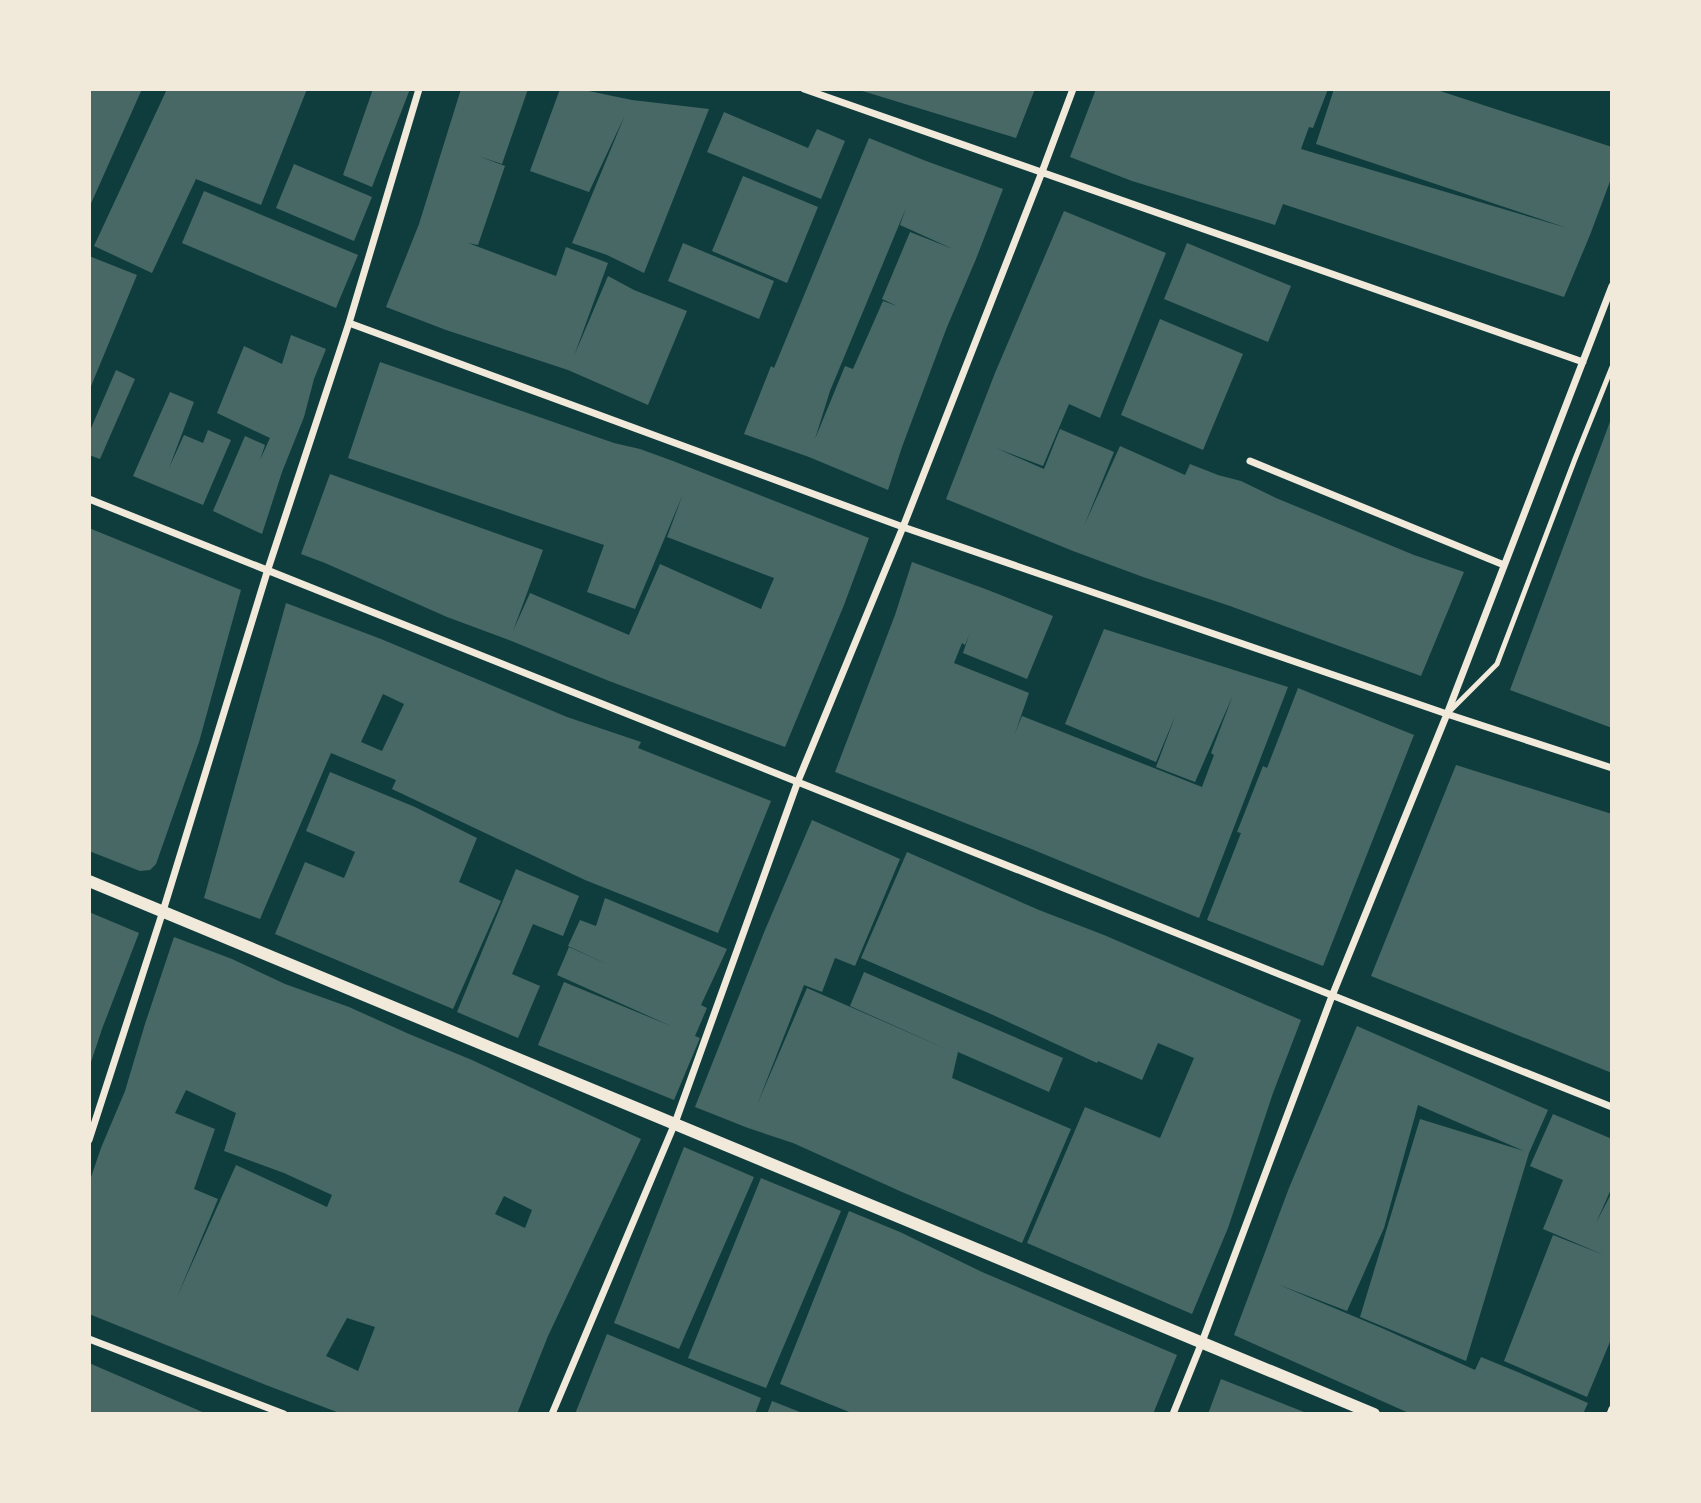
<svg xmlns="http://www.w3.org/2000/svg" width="1701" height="1503" font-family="'Source Sans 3',sans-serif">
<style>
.building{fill:#486865;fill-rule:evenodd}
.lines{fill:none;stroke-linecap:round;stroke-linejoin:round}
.service{stroke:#f1e9da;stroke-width:5}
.minor{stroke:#f1e9da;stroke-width:7}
.tertiary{stroke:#f1e9da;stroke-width:12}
</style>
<rect width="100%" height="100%" fill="#0f3d3e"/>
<path class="building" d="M89 89H142L89 208Z
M167 89H307L261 205 196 179 152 273 94 246Z
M373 89H410L372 187 343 175Z
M461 89H528L502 164 478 156 505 166 478 245 468 243 556 276 566 247 608 263 574 356 608 276 634 290 687 311 648 405 568 370 446 330 386 307 419 224Z
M560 89H579L632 100 709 109 644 273 607 255 572 243 625 115 589 192 530 171Z
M856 89H1035L1016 138Z
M1096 89H1328L1313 128 1309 127 1301 149 1567 228 1316 144 1334 89H1434L1612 147V176L1590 235 1564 297 1283 204 1275 225 1132 181 1070 157Z
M724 112 808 148 817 129 845 141 821 199 707 152Z
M869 138 926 161 1003 189 976 259 947 327 902 447 888 490 809 457 744 434 771 366 774 368ZM906 208 900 225 953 249 910 232 882 299 897 306 883 301 853 369 845 366 815 439 830 391Z
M294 164 372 197 354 241 276 208Z
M743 176 818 207 787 283 712 251Z
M204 191 358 255 336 308 182 243Z
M1064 211 1166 253 1100 418 1069 404 1043 466 996 448 1044 469 1060 429 1114 452 1084 526 1120 446 1185 475 1190 464 1218 475 1241 481 1276 498 1414 555 1464 572 1421 676 1230 606 1143 577 1073 551 946 499 995 373Z
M683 243 774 281 759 319 668 281Z
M1187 243 1291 286 1268 342 1164 299Z
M89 256 137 275 89 391Z
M1160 319 1243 354 1203 450 1121 415Z
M291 335 326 349 314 379 304 417 282 472 262 534 213 511 245 436 265 445 260 460 270 438 217 413 244 346 282 364Z
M380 362 614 443 640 449 673 461 869 538 844 605 785 747 609 681 509 640 447 617 325 563 301 554 330 474 543 550 513 631 530 593 629 635 660 564 761 609 774 578 667 537 683 494 635 609 587 592 604 545 348 458Z
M116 370 135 379 100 459 89 455V433Z
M170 392 194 402 169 468 184 435 203 443 208 430 231 440 203 505 133 476Z
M1611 419H1612V728L1510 690Z
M89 528 241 590 199 742 156 864 150 870 140 871 89 851Z
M912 562 988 590 1053 616 1027 679 963 653 969 635 965 645 962 643 954 663 1029 693 1015 733 1022 716 1202 787 1214 755 1211 753 1233 695 1195 782 1156 767 1176 714 1156 762 1065 724 1104 629 1288 687 1199 918 1029 848 835 772 895 615Z
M286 603 381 639 567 717 641 742 638 748 771 801 718 933 585 880 392 789 396 780 331 753 260 919 204 898ZM383 694 404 704 382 751 361 742Z
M1298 688 1414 735 1323 966 1207 920 1241 833 1237 832 1263 766 1267 768Z
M1456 765 1612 814V1073L1371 976Z
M330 772 415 807 477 838 459 882 501 901 453 1009 275 934 305 862 344 878 355 852 306 831Z
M812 820 900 859 855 966 835 958 822 992 804 985 757 1105 807 988 951 1051 850 1006 864 972 1063 1058 1049 1092 958 1052 952 1078 1071 1129 1022 1243 902 1192 793 1143 748 1128 695 1107 765 930Z
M907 852 1039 910 1104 935 1301 1020 1273 1093 1228 1228 1192 1314 1027 1243 1085 1107 1160 1138 1194 1058 1158 1043 1142 1080 1098 1061 1097 1063 993 1015 861 958Z
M516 869 579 896 563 936 533 924 512 974 540 986 518 1038 457 1012Z
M605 898 727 949 701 1005 707 1008 695 1036 700 1038 674 1100 538 1045 564 982 671 1026 557 975 569 947 609 965 568 946 580 920 596 926Z
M89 912 139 933 102 1029 90 1065Z
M174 937 232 959 285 984 349 1007 409 1034 472 1060 641 1139 548 1336 517 1414H342L266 1385 89 1314V1183L101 1148 125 1091 145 1024ZM186 1090 236 1113 224 1151 284 1173 332 1195 327 1207 236 1165 177 1297 218 1199 194 1189 215 1129 175 1113ZM504 1196 532 1210 525 1228 495 1214ZM347 1318 375 1327 358 1371 326 1356Z
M1357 1026 1548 1110 1529 1153 1466 1361 1360 1317 1420 1119 1524 1151 1418 1105 1384 1228 1347 1311 1277 1284 1384 1329 1475 1370 1481 1357 1520 1373 1588 1403 1583 1414H1411L1234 1335 1289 1188Z
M1553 1114 1612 1139V1187L1596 1223 1612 1192V1337L1587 1397 1504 1361 1553 1235 1604 1255 1543 1229 1563 1180 1530 1166Z
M684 1147 754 1177 679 1349 614 1323Z
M761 1178 841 1211 766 1388 688 1358Z
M849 1211 900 1232 982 1272 1177 1355 1153 1414H854L780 1384Z
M607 1334 761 1398 755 1414H575Z
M89 1363 207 1414H89Z
M1221 1379 1309 1414H1208Z
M772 1401 805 1414H767Z"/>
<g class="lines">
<path class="service" d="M1450 711 1497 664 1575 459 1612 367"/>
<path class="minor" d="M804 89 1583 362
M349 323 903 527 1447 714 1612 768
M1250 461 1504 565
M89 499 1612 1107
M89 1140 163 911 268 569 349 323 419 89
M89 1339 284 1414
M552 1414 675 1123 798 781 903 527 1042 172 1073 89
M1173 1414 1202 1342 1332 996 1447 714 1612 286
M1610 1414 1612 1409"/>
<path class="tertiary" d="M89 881 1374 1414"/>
</g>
<rect width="1701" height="1503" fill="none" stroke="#f1e9da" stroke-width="182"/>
</svg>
